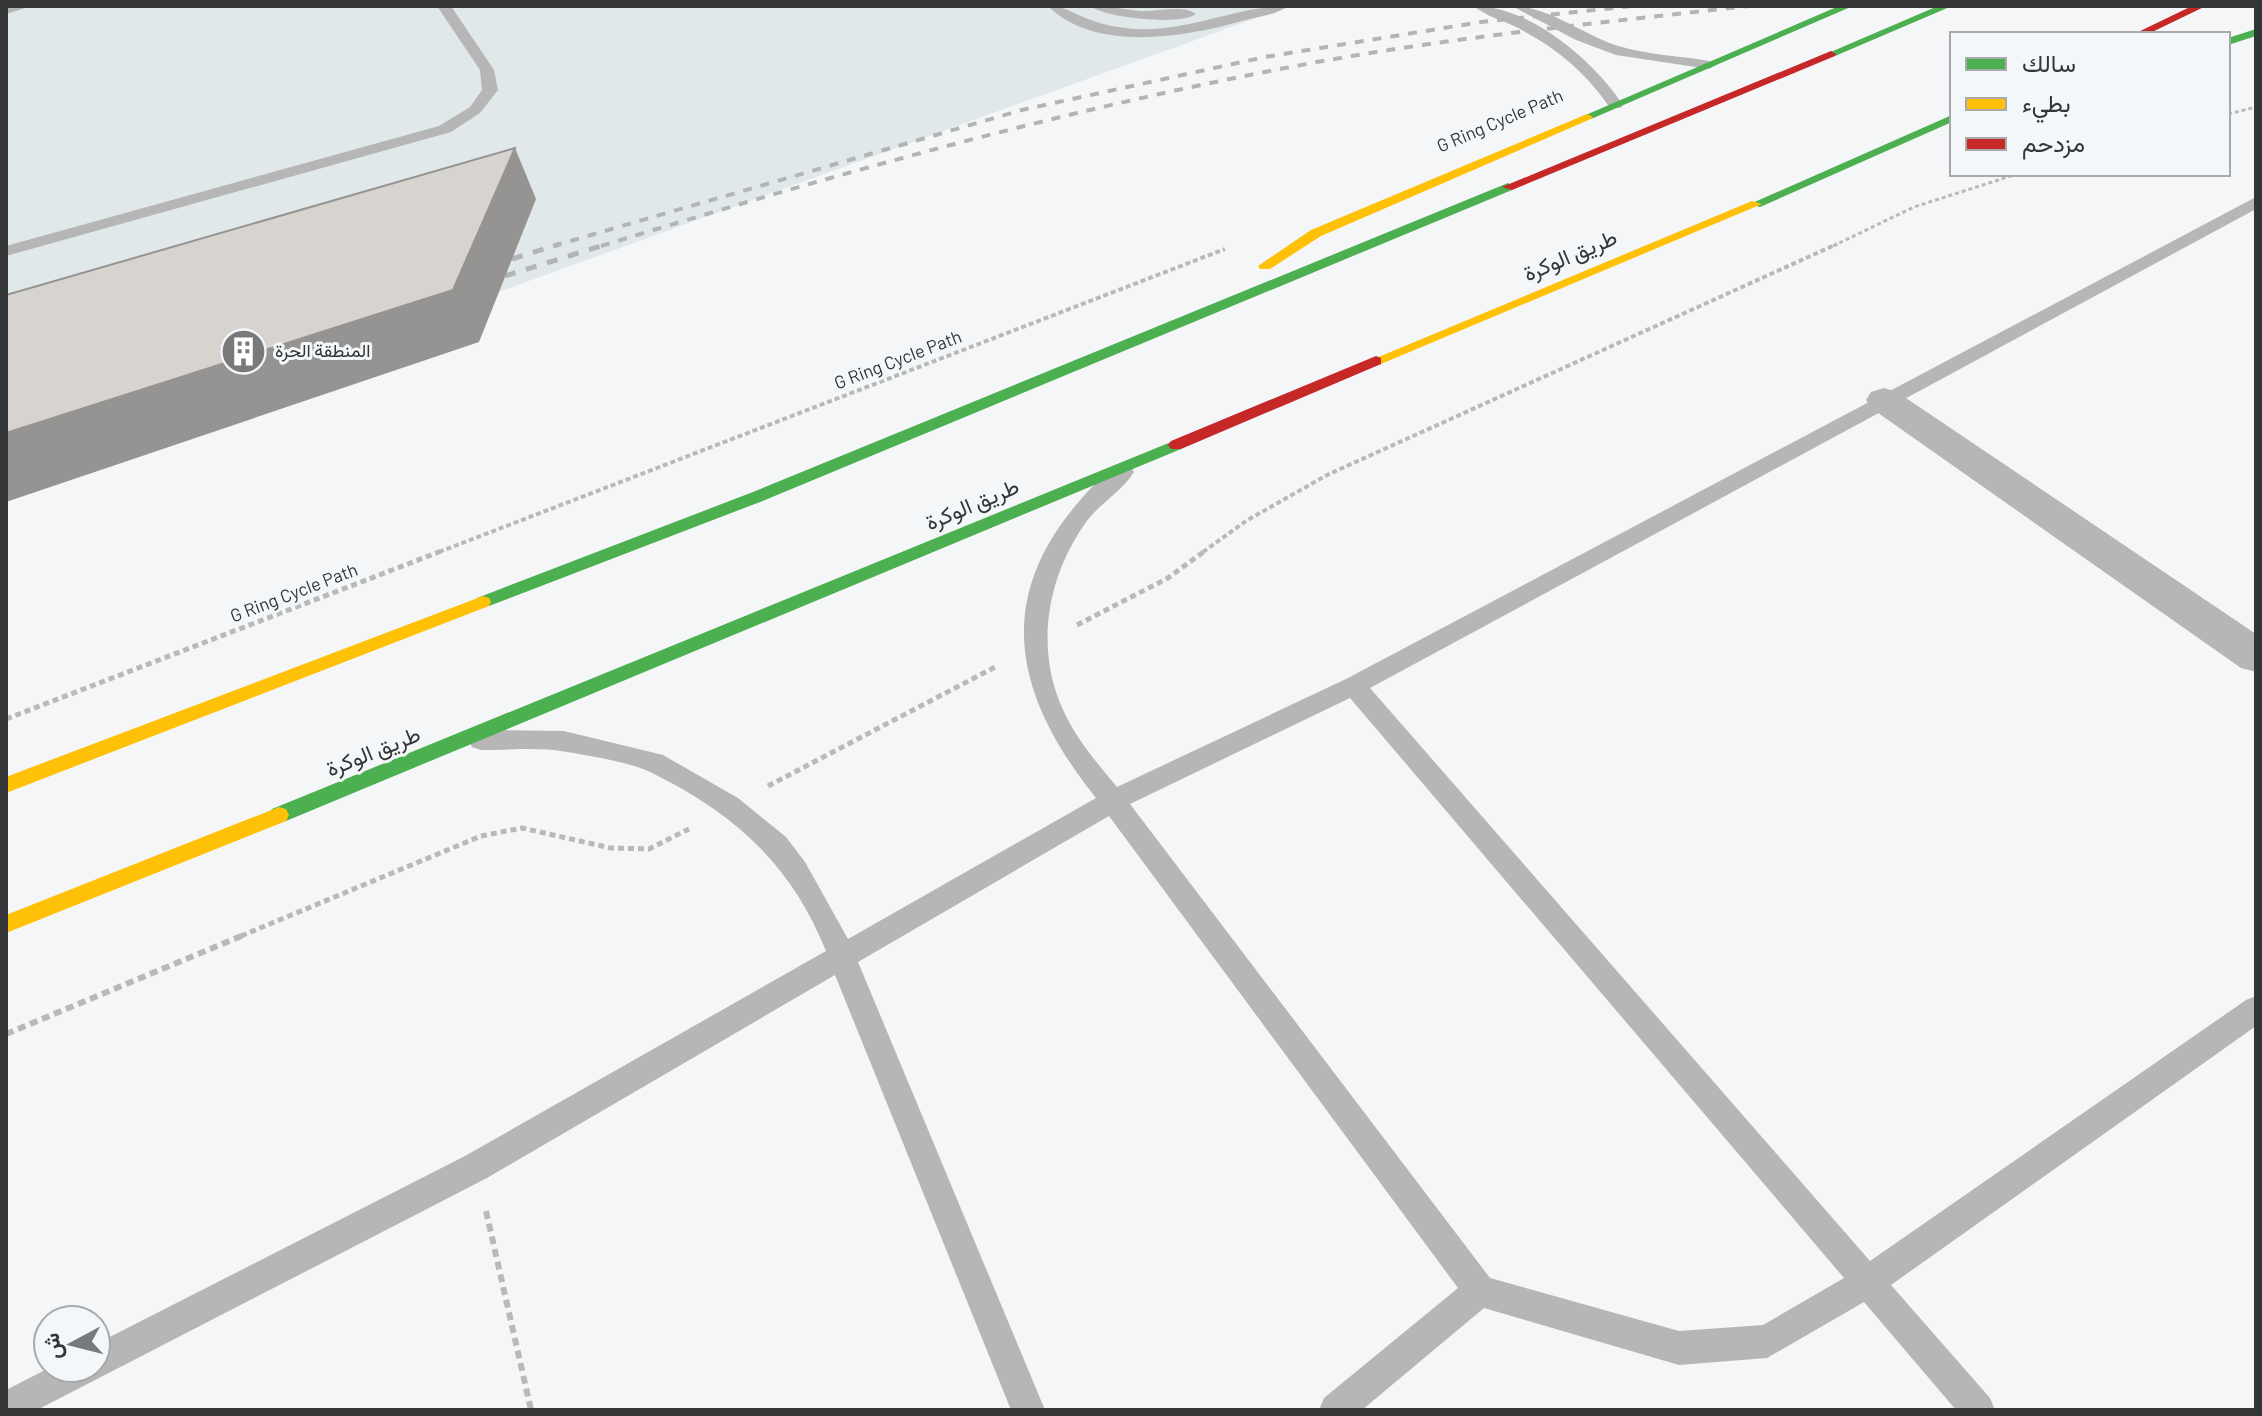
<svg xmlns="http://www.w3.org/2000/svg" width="2262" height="1416" font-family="Barlow,Vazirmatn,sans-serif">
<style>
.built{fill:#e0e8ea}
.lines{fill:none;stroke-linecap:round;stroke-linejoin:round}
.path-far3{stroke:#b8baba;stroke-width:3;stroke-dasharray:4 3;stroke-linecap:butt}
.path-far2{stroke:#b8baba;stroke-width:4;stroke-dasharray:5 3;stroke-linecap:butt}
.path-far1{stroke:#b8baba;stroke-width:5;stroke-dasharray:6 4;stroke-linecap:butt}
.path{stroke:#b8baba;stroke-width:6;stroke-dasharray:8 5;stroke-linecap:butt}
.lane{fill:#b6b6b7;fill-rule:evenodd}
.street{fill:#b6b6b7;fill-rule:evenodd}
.fast{fill:#4caf50;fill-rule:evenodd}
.slow{fill:#ffc107;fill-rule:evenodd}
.jam{fill:#c62828;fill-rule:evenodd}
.rail-far1{stroke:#b3b5b5;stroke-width:4;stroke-dasharray:9 9;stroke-linecap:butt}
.rail{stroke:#b3b5b5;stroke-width:5;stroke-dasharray:11 11;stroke-linecap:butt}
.shaded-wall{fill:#969492}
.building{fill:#d7d4d0;stroke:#969492;stroke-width:2}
.labels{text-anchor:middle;stroke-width:6;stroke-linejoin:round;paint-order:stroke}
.far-street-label{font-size:18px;fill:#343536;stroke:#f3f7f9}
.far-poi-label{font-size:18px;fill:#343536;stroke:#f3f7f9;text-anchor:start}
.street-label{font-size:22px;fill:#343536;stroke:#f3f7f9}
</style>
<rect width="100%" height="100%" fill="#f4f6f8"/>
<path class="built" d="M6 6H1289L6 470Z"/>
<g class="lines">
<path class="path-far3" d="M2228 114 2256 107
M1833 246 1914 207 2017 174"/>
<path class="path-far2" d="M439 552 1225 249
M1203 552 1246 521 1327 475 1837 244"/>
<path class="path-far1" d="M1077 625 1168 578 1206 550
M6 719 444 550
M768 786 997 666
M241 936 481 836 522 828 611 848 649 849 689 829"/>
<path class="path" d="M6 1034 246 934
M486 1211 531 1410"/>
<path class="lane" d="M6 6H32L6 14Z
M437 6H451L494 70 498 90 480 113 451 132 6 256V246L439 126 470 107 482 90 480 70Z
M1048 6C1065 6 1072 13 1088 19 1103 25 1120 28 1136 29 1189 32 1237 6 1288 6 1277 15 1256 17 1242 21 1185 37 1095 53 1048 6Z
M1090 6C1108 6 1123 9 1140 11 1157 12 1183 4 1196 14 1180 26 1106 18 1090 6Z
M1474 6C1530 6 1593 60 1623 105L1620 108H1610C1585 71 1554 46 1514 26 1501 20 1484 15 1474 6Z
M1512 6C1550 6 1585 37 1622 47 1650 55 1681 56 1709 61L1716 65 1709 69 1616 55 1576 40Z
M2256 197V209L1370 688 1870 1261 2246 1000 2256 996V1026L1891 1285 1990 1398 1995 1410H1956L1864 1302 1767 1358 1679 1365 1484 1308 1362 1410H1319L1324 1398 1458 1288 1109 816 858 962 1045 1410H1011L835 975 487 1178 37 1410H6V1390L49 1368H96V1344L465 1156 826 951C791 864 734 813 650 772 629 762 590 756 567 752 540 747 509 750 481 750L472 747 469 740 472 733 481 730 564 731 663 755 738 798 786 837 805 862 848 939 1096 798C1017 699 990 602 1082 498 1094 485 1113 462 1131 467L1134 472C1122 492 1097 505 1084 525 1046 580 1035 651 1064 712 1077 740 1098 764 1117 787L1346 679ZM1350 698 1844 1278 1763 1325 1679 1331 1490 1278 1130 804Z"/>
<path class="street" d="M1884 388 1897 392 2256 634V672L2241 668 1871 408 1866 400 1871 392Z"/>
<path class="fast" d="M1839 6H1853L1591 119 1581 117Z
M1938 6H1952L1835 56 1826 54Z
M2256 29V36L2228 45V38Z
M1952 115V122L1760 207 1750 204Z
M1508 183 1514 187 1512 190 765 500 489 606H477L475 602 477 598 753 492Z
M1176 440 1181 441V449L286 821 279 823 272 821 269 815 272 809Z"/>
<path class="slow" d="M1587 114 1593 117 1591 119 1321 236 1270 269H1260L1258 266 1311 230Z
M1752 201 1762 204 1381 364 1376 366 1369 361Z
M483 596 489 598 491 602 489 606 6 793V777Z
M279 807 286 809 289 815 286 821 6 933V915Z"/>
<path class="jam" d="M2192 6H2206L2148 34H2134Z
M1831 51 1836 54 1835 56 1512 190 1502 187Z
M1376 356 1381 358V364L1181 449H1171L1168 445 1171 441Z"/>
<path class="rail-far1" d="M553 246 1022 110 1265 57 1481 22 1632 6
M601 246C823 178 1047 114 1275 70 1431 39 1590 24 1749 6"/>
<path class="rail" d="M512 259 560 244
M505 276 607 244"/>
</g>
<path class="shaded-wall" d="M515 148 536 199 479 342 6 502V433Z"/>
<path class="building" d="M515 148 453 290 6 433V295Z"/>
<defs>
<symbol id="building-disc" viewBox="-11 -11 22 22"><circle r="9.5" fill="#77797a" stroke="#f3f7f9"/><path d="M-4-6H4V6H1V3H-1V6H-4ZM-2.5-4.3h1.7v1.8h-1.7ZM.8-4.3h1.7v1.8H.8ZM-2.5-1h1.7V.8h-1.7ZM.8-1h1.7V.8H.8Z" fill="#fff"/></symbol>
</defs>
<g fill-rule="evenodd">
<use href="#building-disc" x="218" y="326" width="51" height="51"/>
</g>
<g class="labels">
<g class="far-street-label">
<text transform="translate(1500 121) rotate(-23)" y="6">G Ring Cycle Path</text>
<text transform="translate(898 360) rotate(-21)" y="6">G Ring Cycle Path</text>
<text transform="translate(294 593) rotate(-21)" y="6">G Ring Cycle Path</text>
</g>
<g class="far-poi-label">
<text x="275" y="357">المنطقة الحرة</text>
</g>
<g class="street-label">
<text transform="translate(1570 255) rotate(-23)" y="8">طريق الوكرة</text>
<text transform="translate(972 504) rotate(-23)" y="8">طريق الوكرة</text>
<text transform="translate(373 751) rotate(-22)" y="8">طريق الوكرة</text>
</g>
</g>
<rect width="2262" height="1416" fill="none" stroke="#343536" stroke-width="16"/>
<rect x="1950" y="32" width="280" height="144" fill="#f3f7f9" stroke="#a7a9ab" stroke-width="2"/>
<rect x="1966" y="58" width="40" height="12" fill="#4caf50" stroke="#a7a9ab" stroke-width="2"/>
<text x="2022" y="72" font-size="24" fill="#343536">سالك</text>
<rect x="1966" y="98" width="40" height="12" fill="#ffc107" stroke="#a7a9ab" stroke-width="2"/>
<text x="2022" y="112" font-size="24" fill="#343536">بطيء</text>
<rect x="1966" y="138" width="40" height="12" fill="#c62828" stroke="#a7a9ab" stroke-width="2"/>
<text x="2022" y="152" font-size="24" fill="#343536">مزدحم</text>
<g transform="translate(72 1344) rotate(263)"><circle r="38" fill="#f3f7f9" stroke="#a7a9ab" stroke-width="2"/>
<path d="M0-6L14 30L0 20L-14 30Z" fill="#77797a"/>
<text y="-12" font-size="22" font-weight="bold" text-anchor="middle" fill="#343536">ش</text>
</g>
</svg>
